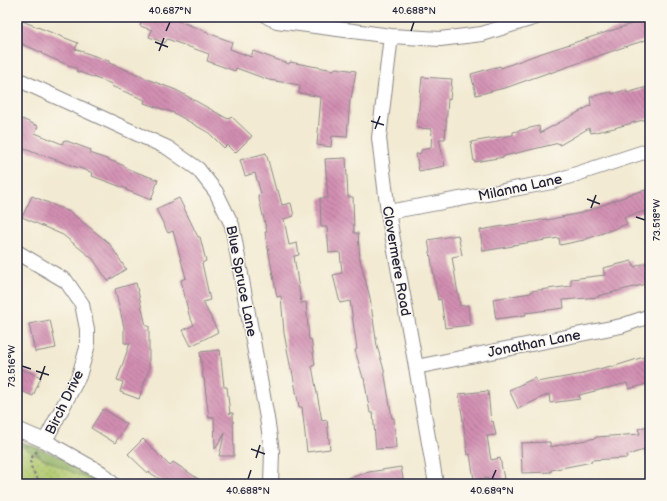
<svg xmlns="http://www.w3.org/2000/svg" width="667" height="501" font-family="'Balsamiq Sans',sans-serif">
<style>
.forest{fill:url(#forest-firs);stroke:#57684e}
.park{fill:url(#park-dots);stroke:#697654}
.building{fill:url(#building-back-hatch)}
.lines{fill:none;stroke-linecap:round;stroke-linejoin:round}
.street-casing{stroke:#8a8686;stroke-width:16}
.path{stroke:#8a8686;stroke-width:2.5;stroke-dasharray:3 3;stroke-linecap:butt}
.street{stroke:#fff;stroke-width:14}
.ticks{fill:none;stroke:#22223b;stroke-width:1.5}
.labels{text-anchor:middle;stroke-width:3;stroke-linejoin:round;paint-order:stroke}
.street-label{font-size:14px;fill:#22223b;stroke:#fbf7ec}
.neatline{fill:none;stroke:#22223b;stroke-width:1.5}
.ticks-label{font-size:10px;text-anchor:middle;fill:#22223b}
</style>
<defs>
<pattern id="forest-firs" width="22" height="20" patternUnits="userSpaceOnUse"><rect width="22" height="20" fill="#8cad61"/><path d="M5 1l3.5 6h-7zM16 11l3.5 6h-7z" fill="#728c51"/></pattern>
<pattern id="park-dots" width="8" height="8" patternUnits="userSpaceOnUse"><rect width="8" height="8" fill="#b0c96e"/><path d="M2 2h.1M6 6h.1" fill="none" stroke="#97ac60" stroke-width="1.8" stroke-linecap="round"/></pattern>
<pattern id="building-back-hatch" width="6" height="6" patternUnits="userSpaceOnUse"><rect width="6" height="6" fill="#d18eb1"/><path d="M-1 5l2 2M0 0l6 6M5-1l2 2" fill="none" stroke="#a97491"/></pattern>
</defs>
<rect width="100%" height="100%" fill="#fbf7ec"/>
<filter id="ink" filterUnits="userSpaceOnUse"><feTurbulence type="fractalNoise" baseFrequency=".025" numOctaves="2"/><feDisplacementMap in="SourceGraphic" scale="8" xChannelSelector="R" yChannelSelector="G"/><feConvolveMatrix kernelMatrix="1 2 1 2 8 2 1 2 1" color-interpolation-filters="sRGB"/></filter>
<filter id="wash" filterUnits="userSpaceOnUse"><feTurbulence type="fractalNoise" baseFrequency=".012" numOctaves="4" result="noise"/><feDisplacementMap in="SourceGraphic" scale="16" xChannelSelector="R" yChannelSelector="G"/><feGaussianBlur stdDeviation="0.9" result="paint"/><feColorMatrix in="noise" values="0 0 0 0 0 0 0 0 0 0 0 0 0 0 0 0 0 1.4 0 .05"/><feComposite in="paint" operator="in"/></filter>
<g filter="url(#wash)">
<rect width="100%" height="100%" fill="#f2ead2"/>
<path class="forest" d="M17 440 100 472 113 484H17Z"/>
<path class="park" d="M17 444 44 459 98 484H17Z"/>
<g id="blocks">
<path class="building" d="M143 17H168L208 32V33L232 42 230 49 251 57 253 51 289 64 290 62 334 70 335 68 356 71 351 99H350L347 137 332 136 331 147 317 145 321 97 299 93 300 85 269 80 236 68 235 71 207 61 209 54 167 39 165 43 149 37 152 30 140 26Z
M17 19 78 43 75 49 109 61V63L144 77V78L176 90 228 119 231 116 252 136 235 153 227 145 224 148 209 133 174 113 144 103 145 100 111 86 112 84 76 71 77 69 42 54 43 53 17 42Z
M644 20 649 39 621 48 550 73V72L508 87 476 95 471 74 500 66 501 68 536 55Z
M422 77 452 79 450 100 448 99 445 139H439L445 166 419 171 416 154 421 153V150L431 148 432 129 417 128Z
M647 87 650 98V118L614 128 591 133 589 128 560 145 559 143 504 156V157L474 162 471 142 513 135V132L539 126 540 133 588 107 591 106 590 97 611 92 612 94 626 90 627 93Z
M22 119 38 126 35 133 62 144 64 140 91 150 90 153 125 166V168L158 180 151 200 126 190 127 189 92 176 93 173 40 154V155L17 146V131Z
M266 153 276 190H278L282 205 291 203 294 216 284 219 289 245 297 243 299 255 294 256 301 303 306 302 309 340 311 339 315 365 312 366 322 421 327 420 330 449 307 452 302 407H299L292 370H291L284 333 281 296 277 297 265 232H267L258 195 261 194 255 173 245 176 240 160Z
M346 158 348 197H353L354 233H358L360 260 370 298 377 346 384 370 392 418H394L396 448 376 449 373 413H370L364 378H363L355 350 357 349 350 301 340 303 333 275 342 273 340 252 329 253 327 227H321L320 198H328L325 159Z
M650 189V210L624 217 627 224 584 240 560 245 559 238 513 245V246L483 251 480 230 547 219V220L581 213 627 196V195Z
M32 196 70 212 109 243 126 269 108 281 93 259 63 235 22 217Z
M179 198 198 237H200L206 261 202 263 210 300 203 302 218 332 191 346 183 330 194 325 189 315 181 280 186 278 173 231 168 233 156 209Z
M458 235 462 255 452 257 460 306 468 305 470 325 445 328 441 299 438 300 428 240Z
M632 261 634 267 650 261V283L598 296 599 297 563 300 564 308 525 313 526 315 496 319 493 299 531 293V291L571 286V279L605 275 603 268Z
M136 283 146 326H149V369L139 399 120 392 123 382 117 380 130 343H124V327L115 289Z
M50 320 56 348 35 352 29 324Z
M220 350 224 387H227L230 414V413H233L234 456H219L225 433 215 449 214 417 209 418 204 378H203L200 352Z
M650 355V383L629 389 627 383 579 395 580 399 550 403 549 394 518 409 509 390 535 378 537 382 583 374V373L611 366 612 367Z
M17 367 41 377 33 396 17 389Z
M488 391 491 422 493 421 496 435 487 436 491 460 500 458 504 479 489 481 488 478 474 480 470 454 468 455 459 394Z
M103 409 127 424 115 443 91 428Z
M650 425V459H647L644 450 627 455V458L591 460 592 462 551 470V472L522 473 521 443 550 442V447L596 438V437L640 434 638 429Z
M143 439 170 466 173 462 206 484H167L149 472 148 473 128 454Z
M401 467 404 484H340L339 481 369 472Z"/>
</g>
</g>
<g filter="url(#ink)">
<use href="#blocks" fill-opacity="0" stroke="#8a8686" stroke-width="1"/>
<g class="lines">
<defs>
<path id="street" d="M268 17 277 21 391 36 440 39 482 34 536 17
M391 36 379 138 388 212 416 367 436 484
M17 79 168 148 198 169 216 192 232 225 267 418 272 451 271 484
M388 212 552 182 650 150
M17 252 66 281 82 304 87 329V348L79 376 45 441
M416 367 621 326 650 316
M17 429 45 441 100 472 113 484"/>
</defs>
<use href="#street" class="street-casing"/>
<path class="path" d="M37 451 30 460 32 470 41 484"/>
<use href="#street" class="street"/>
</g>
</g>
<path class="ticks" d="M166 31 170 22M411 31 414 22M155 42 168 47M159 51 164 38M371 121 384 125M375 129 380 116M587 199 600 204M591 208 596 195M636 217 645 220M22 366 31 369M36 371 49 375M40 380 45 366M251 449 265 454M256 458 260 445M248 479 251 470M492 479 496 470"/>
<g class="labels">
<g class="street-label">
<text transform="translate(520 187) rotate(-12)" y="5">Milanna Lane</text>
<text transform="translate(397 261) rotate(80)" y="5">Clovermere Road</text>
<text transform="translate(242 281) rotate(79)" y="5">Blue Spruce Lane</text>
<text transform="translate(534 343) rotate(-11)" y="5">Jonathan Lane</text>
<text transform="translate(64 402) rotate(-64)" y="5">Birch Drive</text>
</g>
</g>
<rect width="667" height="501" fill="none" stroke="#fbf7ec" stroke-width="44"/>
<rect x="22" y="22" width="623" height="457" class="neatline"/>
<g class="ticks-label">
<text x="170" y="14">40.687°N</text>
<text x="414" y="14">40.688°N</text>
<text transform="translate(656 220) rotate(-90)" y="4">73.518°W</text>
<text transform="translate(11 366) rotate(-90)" y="4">73.516°W</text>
<text x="248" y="494">40.688°N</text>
<text x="492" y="494">40.689°N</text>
</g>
</svg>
